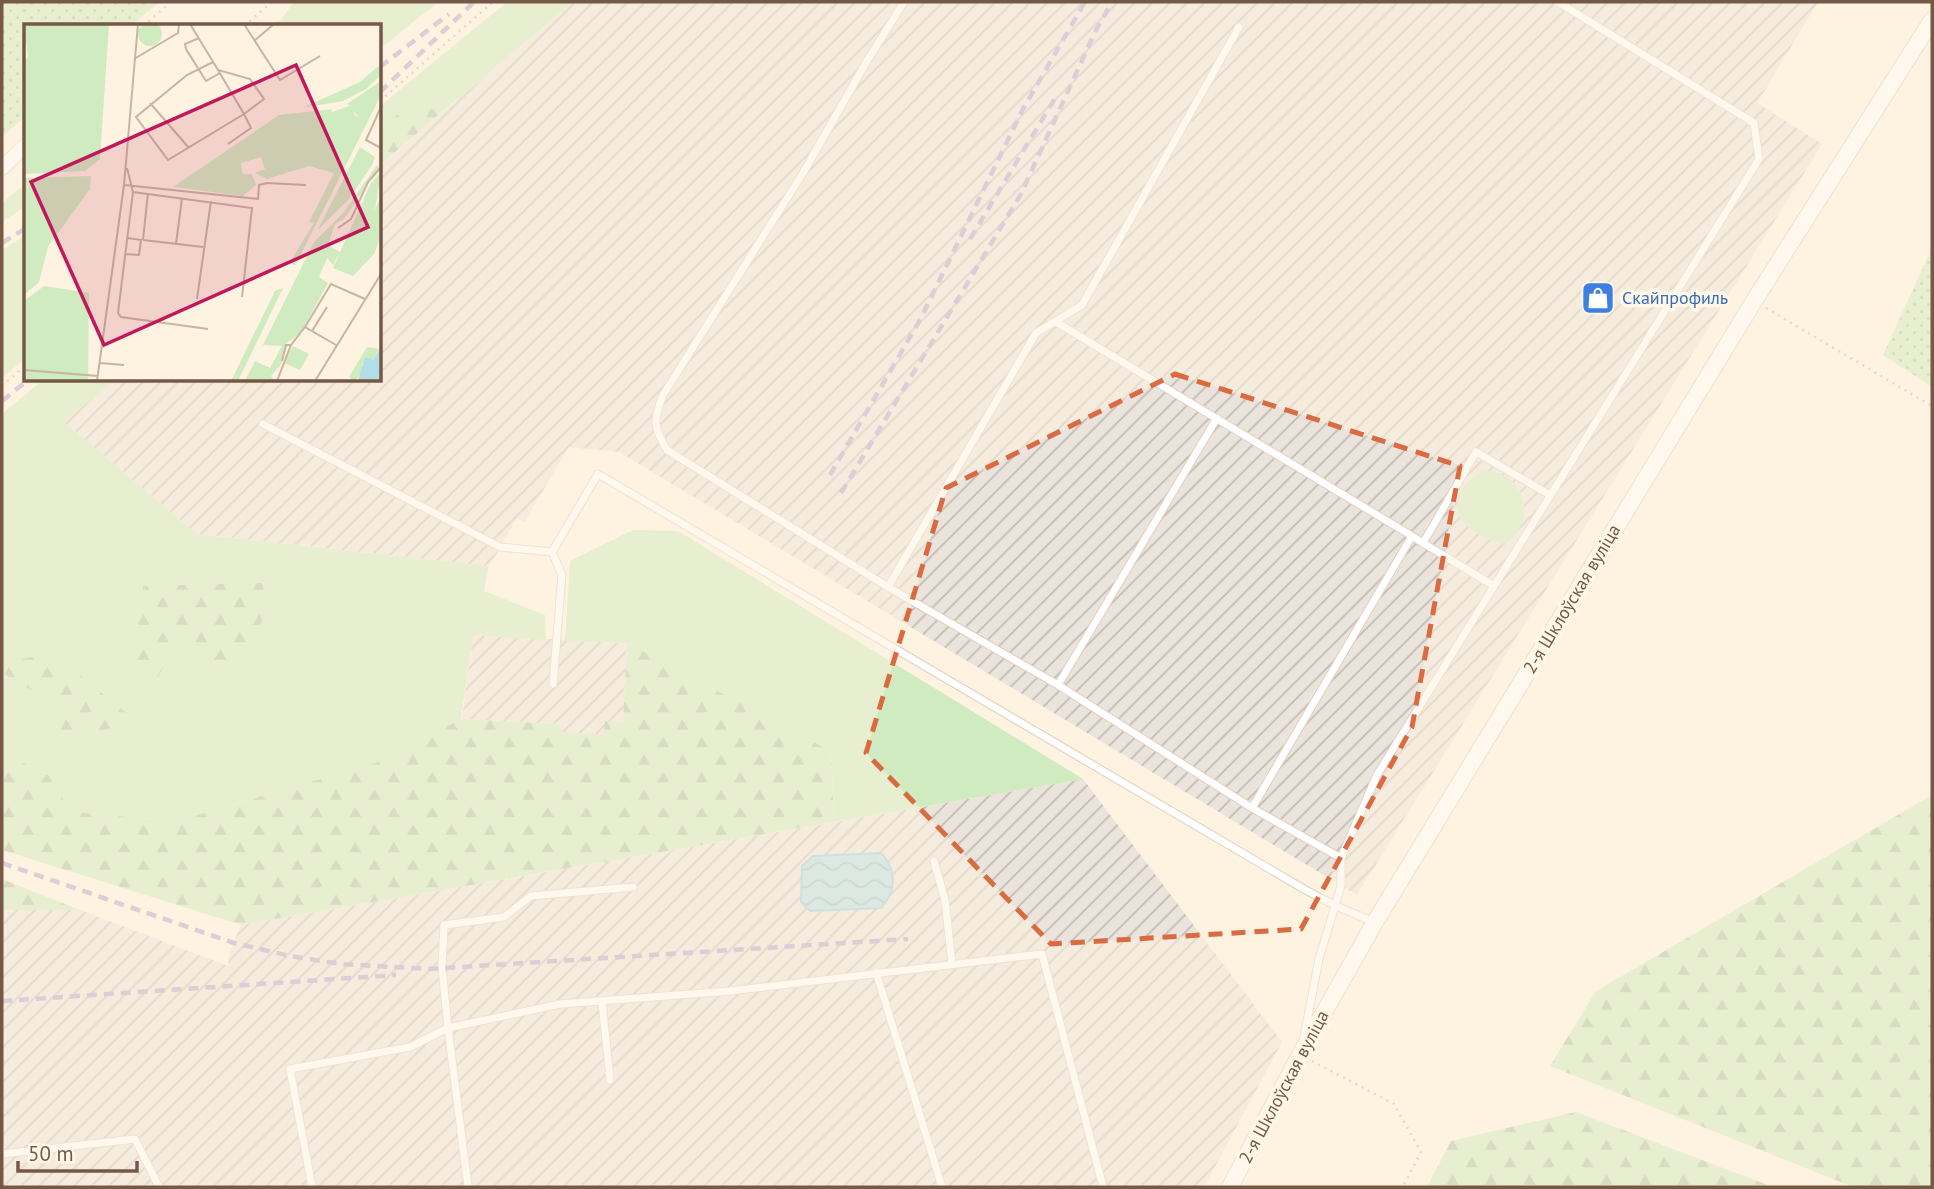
<svg xmlns="http://www.w3.org/2000/svg" width="1934" height="1189" font-family="'PT Sans',sans-serif">
<style>
.industrial{fill:url(#industrial-furrows)}
.grass{fill:#cfebbf}
.forest{fill:url(#forest-firs)}
.garden{fill:url(#garden-dots)}
.water{fill:url(#water-waves);stroke:#9acdda;stroke-width:2}
.lines{fill:none;stroke-linecap:round;stroke-linejoin:round}
.service-casing{stroke:#e2cfbc;stroke-width:9}
.minor-casing{stroke:#e2cfbc;stroke-width:16}
.tertiary-casing{stroke:#e2cfbc;stroke-width:18}
.path{stroke:#d9b59a;stroke-width:2.5;stroke-dasharray:2 5;stroke-linecap:butt}
.service{stroke:#fff;stroke-width:7}
.minor{stroke:#fff;stroke-width:14}
.tertiary{stroke:#fff;stroke-width:16}
.rail{stroke:#b69fc6;stroke-width:4.5;stroke-dasharray:10 7;stroke-linecap:butt}
.marked{fill:none;stroke:#dc6a40;stroke-width:5;stroke-dasharray:14 9;stroke-linejoin:round}
.labels{text-anchor:middle;stroke-width:7;stroke-linejoin:round;paint-order:stroke}
.shop-label{font-size:18px;fill:#366cbe;stroke:#fff7e8;text-anchor:start}
.street-label{font-size:18px;fill:#755946;stroke:#fff7e8}
.inset-road{fill:none;stroke:#c7b5a2;stroke-width:2}
.view{fill:#c2185b;fill-opacity:0.15;stroke:#c2185b;stroke-width:3.5}
.inset-edge{fill:none;stroke:#755946;stroke-width:3.5}
</style>
<defs>
<pattern id="industrial-furrows" width="10" height="10" patternUnits="userSpaceOnUse" patternTransform="scale(1.75)"><rect width="10" height="10" fill="#ebe4dc"/><path d="M-1 1l2-2M0 10L10 0M9 11l2-2" fill="none" stroke="#c3bcb4"/></pattern>
<pattern id="forest-firs" width="22" height="20" patternUnits="userSpaceOnUse" patternTransform="scale(1.75)"><rect width="22" height="20" fill="#cfebbf"/><path d="M5 1l3.5 6h-7zM16 11l3.5 6h-7z" fill="#adc19d"/></pattern>
<pattern id="garden-dots" width="8" height="8" patternUnits="userSpaceOnUse" patternTransform="scale(1.75)"><rect width="8" height="8" fill="#cfebbf"/><path d="M2 2h.1M6 6h.1" fill="none" stroke="#adc19d" stroke-width="1.8" stroke-linecap="round"/></pattern>
<pattern id="water-waves" width="16" height="10" patternUnits="userSpaceOnUse" patternTransform="scale(1.75)"><rect width="16" height="10" fill="#b4dee7"/><path d="M0 5q4-4 8 0t8 0" fill="none" stroke="#97b7bd"/></pattern>
</defs>
<rect width="100%" height="100%" fill="#fdf3e0"/>
<path class="industrial" d="M573 2H1818L1757 103 1822 144 1357 895 619 452 569 447 524 522 517 518 489 566 197 534 63 422 115 380H380V165Z
M473 635 627 643 623 723 604 735 560 732V724L462 719Z
M1083 779 1282 1042 1204 1187H2V910H80L228 966 229 954 241 925Z"/>
<path class="grass" d="M294 2H438L380 49V26H263L280 21Z
M507 2H573L441 113 416 101 380 127V106Z
M26 183V206L2 222V203Z
M26 235V358L2 378V250Z
M43 380H115L64 422 197 534 489 566 484 591 545 615 546 640 473 635 461 719 375 763 176 821 72 812 48 775 2 753V414Z
M1485 471C1526 470 1540 528 1502 544 1492 540 1480 536 1472 530 1445 512 1460 479 1485 471Z
M633 530 678 531 1083 779 834 822 831 751 627 643 565 641 570 561Z"/>
<path class="forest" d="M416 101 441 113 380 165V127Z
M262 583 269 607 234 675 203 658 177 639 158 677 129 665 143 586Z
M627 643 831 751 834 822 241 925 2 850V753L48 775 72 812 176 821 375 763 461 719 560 724V732L604 735 605 721 623 723Z
M52 653 134 719 63 746 50 722 66 700 17 685 2 671V663Z
M1932 795V1187H1853L1550 1066 1596 991Z
M2 879 80 910H2Z
M1576 1112 1773 1187H1427L1451 1141Z"/>
<path class="garden" d="M2 2H159L131 26H26V116L2 137Z
M1932 248V387L1883 355Z"/>
<path class="water" d="M881 853C897 870 897 891 881 908L810 911 801 902 802 866 813 856Z"/>
<g class="lines">
<defs>
<path id="service" d="M904 2 867 61 803 173 663 395C653 420 653 427 667 450L888 587 1058 685 1252 808 1341 858V886L1319 959 1304 1037
M1056 322 1412 536
M263 424 500 547 552 552 598 474 1302 888 1336 906 1374 922
M552 552 562 575 553 684
M1494 586 1423 543 1476 452 1550 495
M888 587 1036 333 1082 305 1239 27
M1058 685 1217 418
M1252 808 1412 536 1423 543
M1341 858 1377 775 1759 159 1754 123 1558 2
M934 861 945 900 952 964
M876 972 942 1187
M602 1001 610 1080
M2 1154 135 1139 159 1187
M312 1187 290 1069 410 1047 448 1028 442 968 444 925 504 917 531 896 633 887
M468 1187 448 1028 560 1004 730 991 1042 954 1103 1187"/>
<path id="minor" d="M2 168 26 145"/>
<path id="tertiary" d="M1230 1187 1300 1055 1375 922 1754 301 1932 20"/>
</defs>
<use href="#service" class="service-casing"/>
<use href="#minor" class="minor-casing"/>
<use href="#tertiary" class="tertiary-casing"/>
<path class="path" d="M143 26 171 2
M244 26 272 2
M380 99 381 100 493 2
M1766 308 1932 406
M2 386 26 365
M1312 1061 1394 1104 1421 1152 1403 1187"/>
<use href="#service" class="service"/>
<use href="#minor" class="minor"/>
<use href="#tertiary" class="tertiary"/>
<path class="rail" d="M380 67 449 14
M380 92 474 2
M970 239 1057 95
M2 243 26 228
M2 401 28 380
M830 475 921 318 1023 109 1085 2
M841 493 1021 194 1095 32 1112 2
M2 863 234 943 290 956 341 964 429 969 908 939
M2 1001 396 975"/>
</g>
<path d="M0 0H1934V1189H0ZM1175 374 1460 466 1412 727 1301 929 1051 944 866 753 946 488Z" fill="#fdf3e0" fill-opacity=".55" fill-rule="evenodd"/>
<path class="marked" d="M1175 374 1460 466 1412 727 1301 929 1051 944 866 753 946 488Z"/>
<defs>
<symbol id="shop-square" viewBox="-11 -11 22 22"><rect x="-9" y="-9" width="18" height="18" rx="4" fill="#3f7fe0" stroke="#fff7e8"/><path d="M-5-2.5h2.3a2.7 3.5 0 0 1 5.4 0H5L5.5 6h-11ZM-1.5-2.5h3a1.5 2.3 0 0 0-3 0Z" fill="#fff"/></symbol>
</defs>
<g fill-rule="evenodd">
<use href="#shop-square" x="1579" y="279" width="38" height="38"/>
</g>
<g class="labels">
<g class="shop-label">
<text x="1622" y="304">Скайпрофиль</text>
</g>
<g class="street-label">
<text transform="translate(1572 599) rotate(-59)" y="6">2-я Шклоўская вуліца</text>
<text transform="translate(1284 1087) rotate(-62)" y="6">2-я Шклоўская вуліца</text>
</g>
</g>
<g transform="translate(24 24)">
<rect width="357" height="357" fill="#fdf3e0"/>
<path d="M344 75 350 81 341 91 334 93 330 87 336 113 271 242 266 238 290 199 285 198 310 149 285 142 243 155 231 149 241 145 237 133 270 102ZM336 123 351 133 348 141 325 175 293 207ZM353 141 355 144 320 195 311 200 304 221 316 228 309 241 303 234 295 253 304 259 277 308 262 320 258 339 247 352 251 357H221L231 337 246 344 258 322 239 321 290 218 320 188ZM180 142 185 151 228 150 232 161 219 172 149 163ZM357 149 351 186 337 181 347 159ZM259 264 214 357H207L251 267ZM269 322 285 330 276 346 260 339Z" fill="#cfebbf"/>
<path d="M114 10a12 12 0 1 1 24 0a12 12 0 1 1-24 0ZM0 0H85L76 135 61 147 0 150V38L4 33ZM357 40V51L342 65 319 77 278 84 336 58ZM357 57V71L336 113 326 88 334 93 350 80 340 78 343 83 337 89 323 80ZM308 85 303 100 285 97 270 102 237 133 217 139 219 153 185 151 180 142 255 91ZM67 152 66 165 24 223 15 258 0 271V154ZM343 323 355 325 349 336 338 340V350L330 357 325 353Z" fill="#cfebbf"/>
<path d="M357 171V212L350 230 329 252 309 244 337 181 351 186ZM20 262 65 269 64 357H0V277Z" fill="#cfebbf"/>
<path d="M357 323V357H334L341 333 349 336Z" fill="#b4dee7"/>
<path class="inset-road" d="M166 0 194 46 226 55 240 75 220 90 227 104 204 120M220 0 256 56 296 32M175 14 161 20 162 25 182 57 196 49M230 17 250 0M110 35 154 9 155 0M189 38 163 51 112 93 144 136 220 90 194 46M126 79 165 124M357 83 342 116 357 124M103 144 109 168 228 184 218 273M100 161 234 175 235 161 243 159 282 161M109 168 94 289 97 293 184 305M314 204 327 195 344 158 357 143M119 216 179 223M119 216 124 169M152 220 158 174M102 230 115 231 117 216 104 214M173 275 187 177M281 303 307 260 341 275M288 307 303 283M258 337 262 321H267M76 339 100 341M0 346 74 352M73 357 100 161 114 0M253 357 267 321 281 303 312 321M291 357 357 250"/>
<path class="view" d="M272 41 344 203 80 321 7 158Z"/>
<rect width="357" height="357" class="inset-edge"/>
</g>
<rect width="1934" height="1189" fill="none" stroke="#755946" stroke-width="7"/>
<path d="M18 1161v10h119v-10" fill="none" stroke="#755946" stroke-width="3.5"/>
<text x="28" y="1161" font-size="21" fill="#755946" stroke="#fff7e8" stroke-width="5" paint-order="stroke">50 m</text>
</svg>
